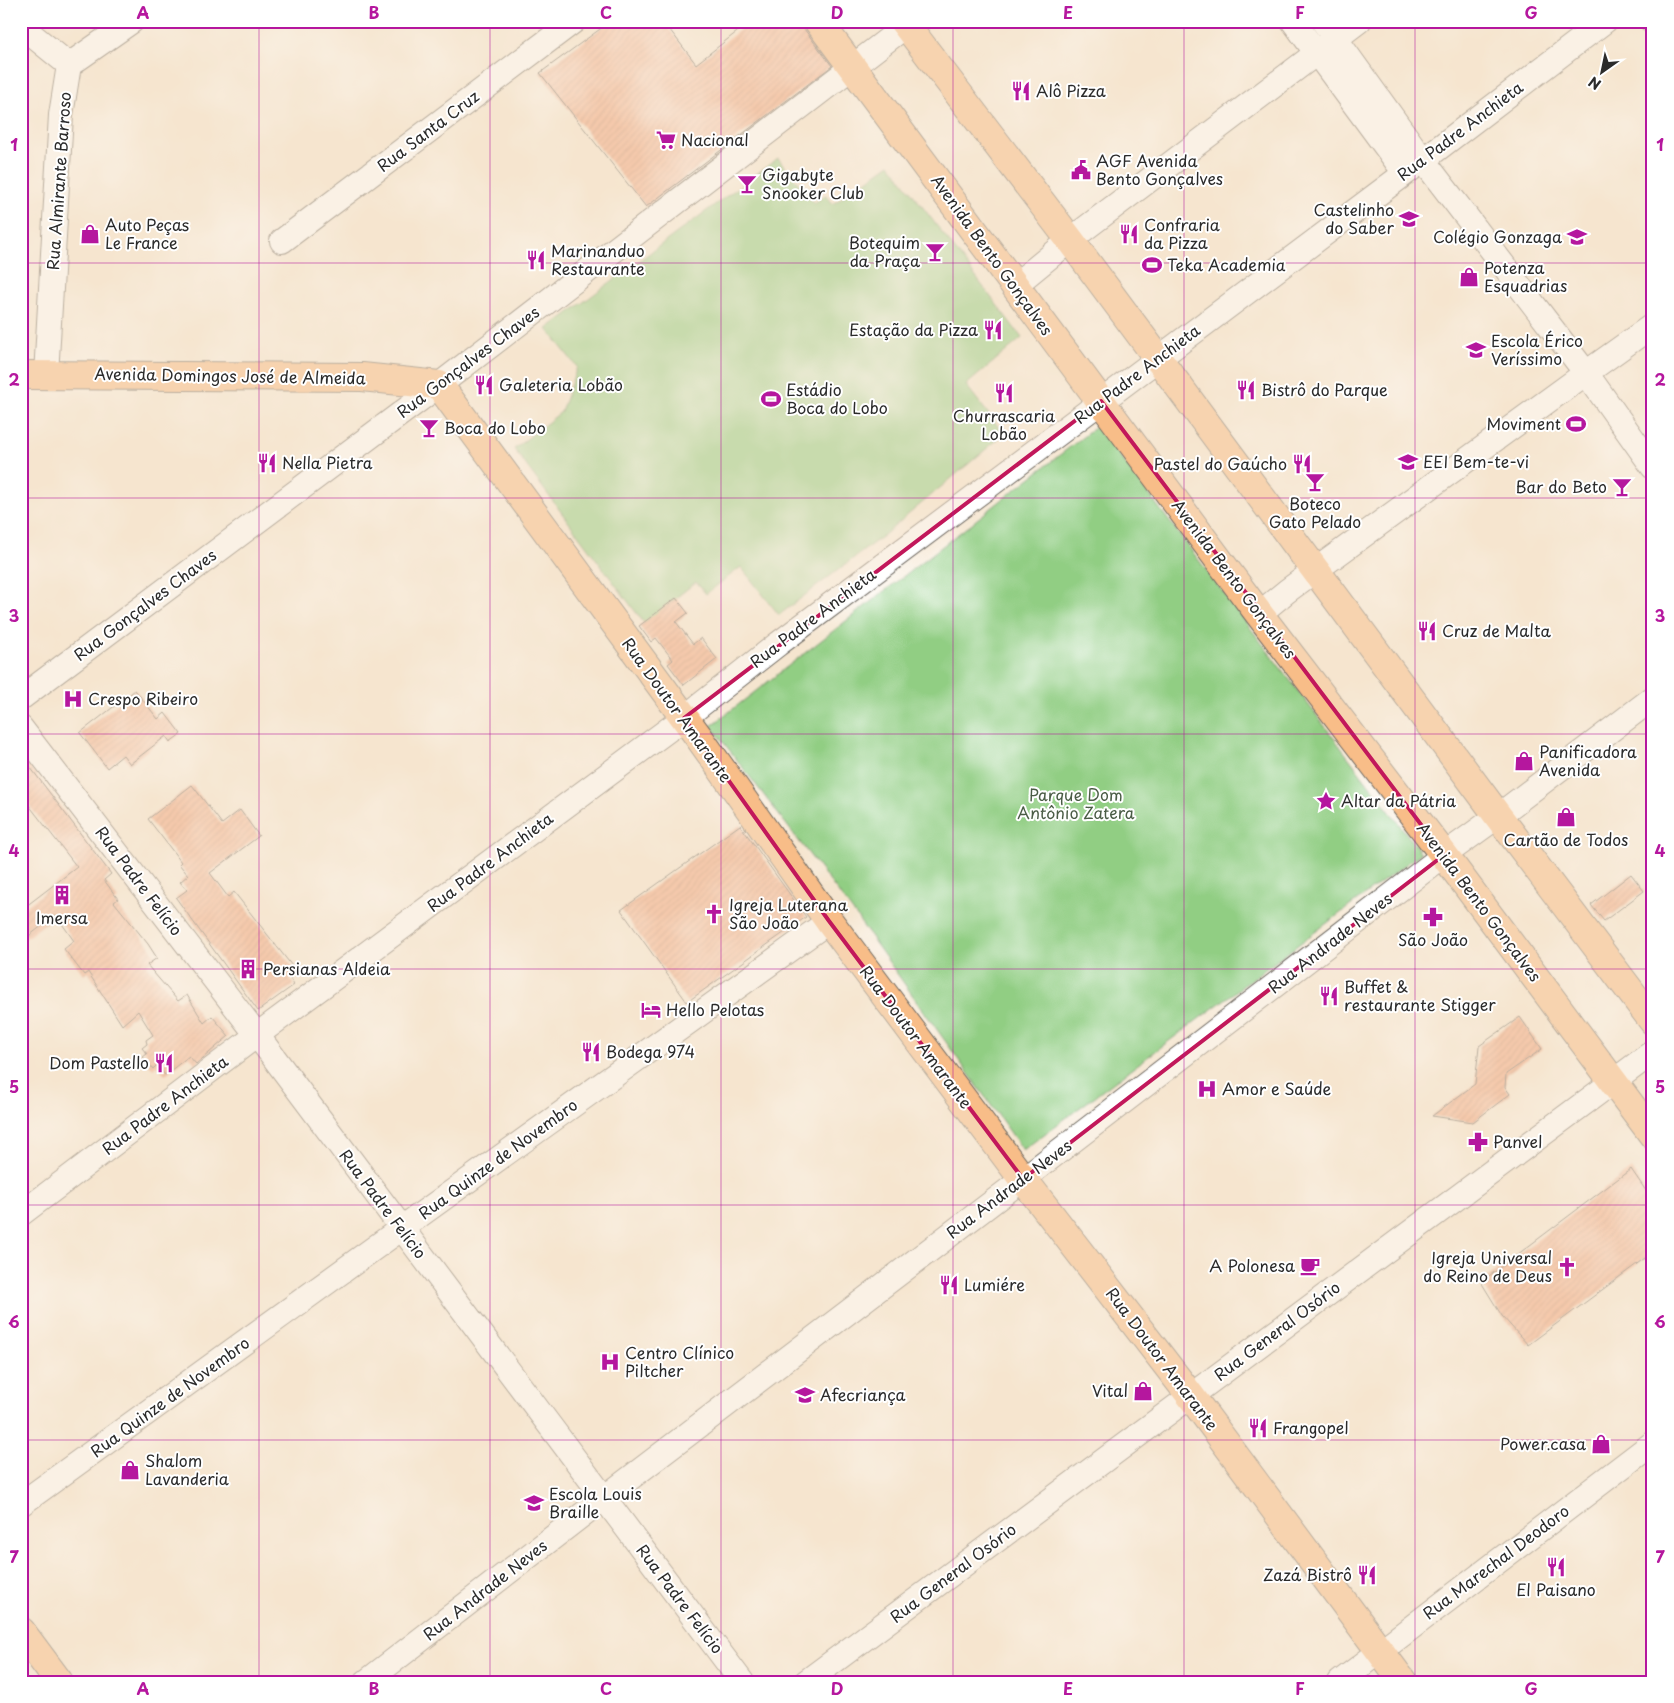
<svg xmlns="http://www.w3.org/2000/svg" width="1674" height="1703" font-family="'Playpen Sans',sans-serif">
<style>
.green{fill:#91ce83;stroke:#5e7c57}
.building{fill:url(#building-hatch)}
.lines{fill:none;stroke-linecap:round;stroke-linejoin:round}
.minor-casing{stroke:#726c64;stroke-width:26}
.major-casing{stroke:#726c64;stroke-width:30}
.minor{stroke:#fff;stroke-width:24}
.major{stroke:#f8bd88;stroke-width:28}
.marked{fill:none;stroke:#c2185b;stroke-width:4;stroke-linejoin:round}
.grid{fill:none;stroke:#b5179e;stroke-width:1;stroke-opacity:0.55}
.labels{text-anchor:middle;stroke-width:4;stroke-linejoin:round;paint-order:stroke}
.poi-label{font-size:16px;fill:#2b2b2b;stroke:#fff;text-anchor:start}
.street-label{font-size:16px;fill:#2b2b2b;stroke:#fff}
.park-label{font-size:16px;fill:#4a5c45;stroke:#fff}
.neatline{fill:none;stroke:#b5179e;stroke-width:2}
.grid-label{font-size:16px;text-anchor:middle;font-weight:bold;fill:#b5179e}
</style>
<defs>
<pattern id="building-hatch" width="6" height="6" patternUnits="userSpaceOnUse" patternTransform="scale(1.25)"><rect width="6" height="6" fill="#f4a780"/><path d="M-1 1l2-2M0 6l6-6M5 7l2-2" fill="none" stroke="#c68869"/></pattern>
</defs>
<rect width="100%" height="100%" fill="#fff"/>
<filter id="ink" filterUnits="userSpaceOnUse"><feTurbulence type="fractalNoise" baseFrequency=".02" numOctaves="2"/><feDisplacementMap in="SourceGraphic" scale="10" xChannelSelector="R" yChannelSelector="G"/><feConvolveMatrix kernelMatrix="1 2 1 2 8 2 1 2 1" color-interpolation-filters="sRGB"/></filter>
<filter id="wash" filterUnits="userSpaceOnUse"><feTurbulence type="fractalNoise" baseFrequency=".0096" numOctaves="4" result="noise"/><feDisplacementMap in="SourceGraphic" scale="20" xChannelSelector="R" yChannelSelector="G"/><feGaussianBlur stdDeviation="1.12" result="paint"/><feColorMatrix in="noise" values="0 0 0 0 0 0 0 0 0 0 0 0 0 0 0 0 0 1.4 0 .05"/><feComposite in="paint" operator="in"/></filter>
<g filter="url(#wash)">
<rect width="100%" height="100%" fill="#f5e5cf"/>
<path class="green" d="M778 158 814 203 826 195 833 204 890 164 1022 338 966 385 1004 434 884 535 779 615 741 567 706 594 696 582 644 623 514 449 561 412 577 367 547 329Z
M1097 426 1421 853 1023 1150 851 909 711 726Z"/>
<g id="blocks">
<path class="building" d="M611 21H663L696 64 751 21H798L832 66 646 207 540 73Z
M676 598 688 613 676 622 693 644 701 638 717 659 684 685 668 664 673 660 656 638 651 642 639 626Z
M135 690 158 719 165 713 181 734 170 742 166 736 130 764 123 755 107 768 80 733Z
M21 755 111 874 104 880 118 899 114 902 148 944 157 958 147 965 178 1001 187 995 204 1023 212 1016 229 1036 196 1064 189 1056 165 1075 157 1065 153 1069 143 1057 147 1054 142 1048 147 1044 146 1040 153 1035 138 1011 122 1025 88 972 84 975 64 949 74 941 56 915 21 942V910L77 867 21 795Z
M192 785 222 824 240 810 259 836 210 873 228 897 234 892 296 971 289 977 294 985 258 1011 176 898 187 890 180 882 188 875 179 864 181 862 148 819Z
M740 825 806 917 687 1002 621 910Z
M1631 874 1644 891 1604 921 1591 905Z
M1520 1017 1542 1049 1506 1074 1505 1087 1510 1094 1473 1122 1432 1116 1475 1084 1479 1046Z
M1631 1169 1653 1201V1252L1528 1345 1502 1316 1481 1282Z"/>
</g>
</g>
<g filter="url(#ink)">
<use href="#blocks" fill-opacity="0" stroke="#726c64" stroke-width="1"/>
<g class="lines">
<defs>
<path id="minor" d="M1293 21 1405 173
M1323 21 1423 160 1586 373 1653 467
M1652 21 1653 22
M21 26 69 65
M282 241 574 21
M1014 286 1070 240 1359 21
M46 375 61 115 69 65 132 21
M1259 614 1287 591 1586 373 1653 325
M21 698 439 385 912 21
M21 728 257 1035 742 1682
M21 1214 257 1035 684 718 778 644 1423 160 1605 21
M21 1504 402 1228 829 921
M366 1682 604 1498 1023 1179 1444 855 1498 816 1653 698
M806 1682 1653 1052
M1340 1682 1653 1443"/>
<path id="major" d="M818 21 1259 614 1444 855 1653 1135
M903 21 1070 240 1498 816 1653 1021
M21 375 362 377 439 385 698 736 829 921 1023 1179 1190 1395 1403 1682
M21 1631 59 1682"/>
</defs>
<use href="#minor" class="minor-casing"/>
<use href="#major" class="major-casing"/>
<use href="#minor" class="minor"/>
<use href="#major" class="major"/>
</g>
</g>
<path d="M0 0H1674V1703H0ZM1101 401 1444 855 1023 1179 829 921 684 718Z" fill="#f5e5cf" fill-opacity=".55" fill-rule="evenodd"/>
<path class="marked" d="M1101 401 1444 855 1023 1179 829 921 684 718Z"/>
<path class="grid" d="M259 21V1682M490 21V1682M721 21V1682M953 21V1682M1184 21V1682M1415 21V1682M21 263H1653M21 498H1653M21 734H1653M21 969H1653M21 1205H1653M21 1440H1653"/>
<defs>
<symbol id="restaurant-bare" viewBox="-9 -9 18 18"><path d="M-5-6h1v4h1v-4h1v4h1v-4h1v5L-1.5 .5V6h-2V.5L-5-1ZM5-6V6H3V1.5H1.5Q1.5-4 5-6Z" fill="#b5179e" stroke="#fff" stroke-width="2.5" paint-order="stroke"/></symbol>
<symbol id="supermarket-bare" viewBox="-9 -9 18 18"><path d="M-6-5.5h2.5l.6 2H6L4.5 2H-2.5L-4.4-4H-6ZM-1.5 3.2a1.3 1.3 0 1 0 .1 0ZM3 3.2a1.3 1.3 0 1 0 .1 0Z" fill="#b5179e" stroke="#fff" stroke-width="2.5" paint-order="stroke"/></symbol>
<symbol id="civic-bare" viewBox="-9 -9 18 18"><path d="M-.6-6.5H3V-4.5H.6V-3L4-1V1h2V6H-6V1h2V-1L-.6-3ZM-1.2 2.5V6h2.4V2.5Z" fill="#b5179e" stroke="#fff" stroke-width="2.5" paint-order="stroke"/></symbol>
<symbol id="bar-bare" viewBox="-9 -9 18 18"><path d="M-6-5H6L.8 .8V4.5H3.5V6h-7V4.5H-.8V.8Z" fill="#b5179e" stroke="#fff" stroke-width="2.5" paint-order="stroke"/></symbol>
<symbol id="school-bare" viewBox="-9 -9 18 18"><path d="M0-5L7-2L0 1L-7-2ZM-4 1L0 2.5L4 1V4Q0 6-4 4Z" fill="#b5179e" stroke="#fff" stroke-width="2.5" paint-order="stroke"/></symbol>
<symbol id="shop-bare" viewBox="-9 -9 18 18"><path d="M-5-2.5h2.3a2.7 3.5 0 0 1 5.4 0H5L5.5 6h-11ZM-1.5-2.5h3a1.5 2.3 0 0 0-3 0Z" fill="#b5179e" stroke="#fff" stroke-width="2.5" paint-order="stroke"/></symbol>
<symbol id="stadium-bare" viewBox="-9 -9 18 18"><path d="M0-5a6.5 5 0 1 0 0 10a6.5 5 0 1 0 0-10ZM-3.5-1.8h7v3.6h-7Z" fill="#b5179e" stroke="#fff" stroke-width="2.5" paint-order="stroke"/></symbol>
<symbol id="hospital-bare" viewBox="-9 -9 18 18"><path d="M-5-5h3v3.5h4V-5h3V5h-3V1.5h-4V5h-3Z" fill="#b5179e" stroke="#fff" stroke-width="2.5" paint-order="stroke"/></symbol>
<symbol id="sight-bare" viewBox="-9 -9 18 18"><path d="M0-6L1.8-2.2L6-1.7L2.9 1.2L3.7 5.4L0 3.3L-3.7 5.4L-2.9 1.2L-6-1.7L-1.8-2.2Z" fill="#b5179e" stroke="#fff" stroke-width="2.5" paint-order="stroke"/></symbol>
<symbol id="building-bare" viewBox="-9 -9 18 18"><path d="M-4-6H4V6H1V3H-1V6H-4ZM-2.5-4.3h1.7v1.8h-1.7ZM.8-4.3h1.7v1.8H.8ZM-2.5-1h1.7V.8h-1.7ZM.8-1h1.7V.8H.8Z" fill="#b5179e" stroke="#fff" stroke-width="2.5" paint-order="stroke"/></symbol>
<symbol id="church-bare" viewBox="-9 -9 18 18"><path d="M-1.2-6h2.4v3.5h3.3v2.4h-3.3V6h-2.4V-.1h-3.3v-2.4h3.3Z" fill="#b5179e" stroke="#fff" stroke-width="2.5" paint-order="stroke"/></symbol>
<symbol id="pharmacy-bare" viewBox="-9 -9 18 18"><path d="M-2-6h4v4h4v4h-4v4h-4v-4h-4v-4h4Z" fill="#b5179e" stroke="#fff" stroke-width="2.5" paint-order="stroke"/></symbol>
<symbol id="hotel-bare" viewBox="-9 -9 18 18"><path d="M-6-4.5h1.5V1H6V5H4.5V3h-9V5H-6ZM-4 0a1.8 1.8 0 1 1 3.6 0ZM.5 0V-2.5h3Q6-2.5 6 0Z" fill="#b5179e" stroke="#fff" stroke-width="2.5" paint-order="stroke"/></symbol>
<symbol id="cafe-bare" viewBox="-9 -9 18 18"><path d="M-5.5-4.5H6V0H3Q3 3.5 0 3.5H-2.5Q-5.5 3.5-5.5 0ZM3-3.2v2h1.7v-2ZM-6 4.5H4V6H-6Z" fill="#b5179e" stroke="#fff" stroke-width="2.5" paint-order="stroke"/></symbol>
</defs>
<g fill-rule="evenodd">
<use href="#restaurant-bare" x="1007" y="77" width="28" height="28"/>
<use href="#supermarket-bare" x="652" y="126" width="28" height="28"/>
<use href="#civic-bare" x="1067" y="156" width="28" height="28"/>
<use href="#bar-bare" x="733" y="170" width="28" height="28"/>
<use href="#school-bare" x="1395" y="205" width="28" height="28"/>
<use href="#shop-bare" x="76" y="220" width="28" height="28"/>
<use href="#restaurant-bare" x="1115" y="220" width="28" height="28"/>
<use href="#school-bare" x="1563" y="223" width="28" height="28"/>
<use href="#bar-bare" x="921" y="238" width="28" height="28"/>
<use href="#restaurant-bare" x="522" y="246" width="28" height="28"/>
<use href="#stadium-bare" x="1138" y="251" width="28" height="28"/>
<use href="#shop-bare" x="1455" y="263" width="28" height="28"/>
<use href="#restaurant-bare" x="979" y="316" width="28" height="28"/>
<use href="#school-bare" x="1462" y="336" width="28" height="28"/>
<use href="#restaurant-bare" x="470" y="371" width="28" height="28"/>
<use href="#restaurant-bare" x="1232" y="376" width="28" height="28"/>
<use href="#restaurant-bare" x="990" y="379" width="28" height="28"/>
<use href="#stadium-bare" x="757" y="385" width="28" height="28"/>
<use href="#stadium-bare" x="1562" y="410" width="28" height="28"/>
<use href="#bar-bare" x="415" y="414" width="28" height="28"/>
<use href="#school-bare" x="1394" y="448" width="28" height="28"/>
<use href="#restaurant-bare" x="253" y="449" width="28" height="28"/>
<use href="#restaurant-bare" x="1288" y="450" width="28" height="28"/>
<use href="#bar-bare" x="1301" y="468" width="28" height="28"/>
<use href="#bar-bare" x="1608" y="473" width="28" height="28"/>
<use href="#restaurant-bare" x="1413" y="617" width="28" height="28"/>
<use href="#hospital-bare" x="59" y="685" width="28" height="28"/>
<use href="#shop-bare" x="1510" y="747" width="28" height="28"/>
<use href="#sight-bare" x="1312" y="787" width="28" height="28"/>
<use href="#shop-bare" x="1552" y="803" width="28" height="28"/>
<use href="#building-bare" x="48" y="881" width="28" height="28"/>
<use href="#church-bare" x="700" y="900" width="28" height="28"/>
<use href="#pharmacy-bare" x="1419" y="903" width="28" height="28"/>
<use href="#building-bare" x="234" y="955" width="28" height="28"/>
<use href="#restaurant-bare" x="1315" y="982" width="28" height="28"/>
<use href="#hotel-bare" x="637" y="996" width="28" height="28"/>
<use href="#restaurant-bare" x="577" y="1038" width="28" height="28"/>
<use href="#restaurant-bare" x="150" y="1049" width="28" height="28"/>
<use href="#hospital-bare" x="1193" y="1075" width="28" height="28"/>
<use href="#pharmacy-bare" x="1464" y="1128" width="28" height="28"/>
<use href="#cafe-bare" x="1296" y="1252" width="28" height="28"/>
<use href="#church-bare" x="1553" y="1253" width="28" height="28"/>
<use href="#restaurant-bare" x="935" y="1271" width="28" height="28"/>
<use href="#hospital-bare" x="596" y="1348" width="28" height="28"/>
<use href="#shop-bare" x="1129" y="1377" width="28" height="28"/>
<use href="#school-bare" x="791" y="1381" width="28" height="28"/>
<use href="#restaurant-bare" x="1244" y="1414" width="28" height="28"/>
<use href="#shop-bare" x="1587" y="1430" width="28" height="28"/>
<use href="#shop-bare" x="116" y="1456" width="28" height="28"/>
<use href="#school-bare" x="520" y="1489" width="28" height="28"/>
<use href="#restaurant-bare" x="1542" y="1553" width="28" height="28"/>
<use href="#restaurant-bare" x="1353" y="1561" width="28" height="28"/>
</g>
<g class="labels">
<g class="poi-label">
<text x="1036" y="97">Alô Pizza</text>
<text x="681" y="146">Nacional</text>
<text x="1096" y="167">AGF Avenida<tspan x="1096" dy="18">Bento Gonçalves</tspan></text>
<text x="762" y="181">Gigabyte<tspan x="762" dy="18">Snooker Club</tspan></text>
<text x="1394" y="216" text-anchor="end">Castelinho<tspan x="1394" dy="18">do Saber</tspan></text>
<text x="105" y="231">Auto Peças<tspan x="105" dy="18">Le France</tspan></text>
<text x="1144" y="231">Confraria<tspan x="1144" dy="18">da Pizza</tspan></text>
<text x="1562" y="243" text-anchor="end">Colégio Gonzaga</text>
<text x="920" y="249" text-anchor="end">Botequim<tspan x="920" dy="18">da Praça</tspan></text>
<text x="551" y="257">Marinanduo<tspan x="551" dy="18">Restaurante</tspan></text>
<text x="1167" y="271">Teka Academia</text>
<text x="1484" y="274">Potenza<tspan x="1484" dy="18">Esquadrias</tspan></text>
<text x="978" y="336" text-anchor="end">Estação da Pizza</text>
<text x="1491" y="347">Escola Érico<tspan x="1491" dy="18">Veríssimo</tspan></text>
<text x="499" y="391">Galeteria Lobão</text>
<text x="786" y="396">Estádio<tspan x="786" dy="18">Boca do Lobo</tspan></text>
<text x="1261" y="396">Bistrô do Parque</text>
<text x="1004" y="422" text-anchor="middle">Churrascaria<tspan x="1004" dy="18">Lobão</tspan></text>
<text x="1561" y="430" text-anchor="end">Moviment</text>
<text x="444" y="434">Boca do Lobo</text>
<text x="1423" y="468">EEI Bem-te-vi</text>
<text x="282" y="469">Nella Pietra</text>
<text x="1287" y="470" text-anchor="end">Pastel do Gaúcho</text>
<text x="1607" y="493" text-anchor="end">Bar do Beto</text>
<text x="1315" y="510" text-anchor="middle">Boteco<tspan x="1315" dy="18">Gato Pelado</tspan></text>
<text x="1442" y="637">Cruz de Malta</text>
<text x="88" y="705">Crespo Ribeiro</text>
<text x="1539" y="758">Panificadora<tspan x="1539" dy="18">Avenida</tspan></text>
<text x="1341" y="807">Altar da Pátria</text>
<text x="1566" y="846" text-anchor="middle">Cartão de Todos</text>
<text x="729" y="911">Igreja Luterana<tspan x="729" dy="18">São João</tspan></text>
<text x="62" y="924" text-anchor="middle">Imersa</text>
<text x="1433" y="946" text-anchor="middle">São João</text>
<text x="263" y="975">Persianas Aldeia</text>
<text x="1344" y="993">Buffet &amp;<tspan x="1344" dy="18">restaurante Stigger</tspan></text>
<text x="666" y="1016">Hello Pelotas</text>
<text x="606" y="1058">Bodega 974</text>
<text x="149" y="1069" text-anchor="end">Dom Pastello</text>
<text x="1222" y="1095">Amor e Saúde</text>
<text x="1493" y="1148">Panvel</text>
<text x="1552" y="1264" text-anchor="end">Igreja Universal<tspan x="1552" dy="18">do Reino de Deus</tspan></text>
<text x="1295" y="1272" text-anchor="end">A Polonesa</text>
<text x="964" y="1291">Lumiére</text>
<text x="625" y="1359">Centro Clínico<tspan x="625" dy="18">Piltcher</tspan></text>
<text x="1128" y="1397" text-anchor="end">Vital</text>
<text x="820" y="1401">Afecriança</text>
<text x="1273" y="1434">Frangopel</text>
<text x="1586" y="1450" text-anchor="end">Power.casa</text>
<text x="145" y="1467">Shalom<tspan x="145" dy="18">Lavanderia</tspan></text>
<text x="549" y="1500">Escola Louis<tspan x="549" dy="18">Braille</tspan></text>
<text x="1352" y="1581" text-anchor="end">Zazá Bistrô</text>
<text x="1556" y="1596" text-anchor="middle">El Paisano</text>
</g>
<g class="street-label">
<text transform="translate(428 131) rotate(-37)" y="6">Rua Santa Cruz</text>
<text transform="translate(1460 131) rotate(-37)" y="6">Rua Padre Anchieta</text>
<text transform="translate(59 181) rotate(-86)" y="6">Rua Almirante Barroso</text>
<text transform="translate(992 255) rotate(54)" y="6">Avenida Bento Gonçalves</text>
<text transform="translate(468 362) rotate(-37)" y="6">Rua Gonçalves Chaves</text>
<text transform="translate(1137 374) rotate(-37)" y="6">Rua Padre Anchieta</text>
<text transform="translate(230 376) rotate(1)" y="6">Avenida Domingos José de Almeida</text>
<text transform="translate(1234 579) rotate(53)" y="6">Avenida Bento Gonçalves</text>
<text transform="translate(145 605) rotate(-37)" y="6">Rua Gonçalves Chaves</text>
<text transform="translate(813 618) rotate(-37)" y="6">Rua Padre Anchieta</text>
<text transform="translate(677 710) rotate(54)" y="6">Rua Doutor Amarante</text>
<text transform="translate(490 862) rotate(-37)" y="6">Rua Padre Anchieta</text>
<text transform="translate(139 881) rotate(53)" y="6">Rua Padre Felício</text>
<text transform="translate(1479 902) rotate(53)" y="6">Avenida Bento Gonçalves</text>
<text transform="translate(1330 943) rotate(-38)" y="6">Rua Andrade Neves</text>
<text transform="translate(916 1037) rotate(53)" y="6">Rua Doutor Amarante</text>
<text transform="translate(165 1105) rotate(-37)" y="6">Rua Padre Anchieta</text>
<text transform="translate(498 1159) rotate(-36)" y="6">Rua Quinze de Novembro</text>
<text transform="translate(1009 1189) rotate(-37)" y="6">Rua Andrade Neves</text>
<text transform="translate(383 1204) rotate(53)" y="6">Rua Padre Felício</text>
<text transform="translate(1277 1331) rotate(-37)" y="6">Rua General Osório</text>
<text transform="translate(1162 1359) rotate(53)" y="6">Rua Doutor Amarante</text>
<text transform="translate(170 1397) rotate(-36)" y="6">Rua Quinze de Novembro</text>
<text transform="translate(1496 1562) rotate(-37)" y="6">Rua Marechal Deodoro</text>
<text transform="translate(953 1573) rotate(-37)" y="6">Rua General Osório</text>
<text transform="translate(485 1590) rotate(-38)" y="6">Rua Andrade Neves</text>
<text transform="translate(680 1599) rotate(53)" y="6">Rua Padre Felício</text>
</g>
<g class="park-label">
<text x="1076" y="801">Parque Dom<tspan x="1076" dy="18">Antônio Zatera</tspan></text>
</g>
</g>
<rect width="1674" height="1703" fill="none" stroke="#fff" stroke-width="55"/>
<g transform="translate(1602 72) rotate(213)" stroke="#ffffff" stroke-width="4" paint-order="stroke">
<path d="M0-4L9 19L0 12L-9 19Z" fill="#2b2b2b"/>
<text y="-8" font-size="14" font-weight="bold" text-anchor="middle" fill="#2b2b2b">N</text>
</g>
<rect x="28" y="28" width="1618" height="1648" class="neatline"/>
<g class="grid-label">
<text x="143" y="19">A</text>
<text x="374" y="19">B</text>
<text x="606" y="19">C</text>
<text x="837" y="19">D</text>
<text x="1068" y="19">E</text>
<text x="1300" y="19">F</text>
<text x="1531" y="19">G</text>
<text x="14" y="151">1</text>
<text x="1660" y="151">1</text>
<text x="14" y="386">2</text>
<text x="1660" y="386">2</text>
<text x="14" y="622">3</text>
<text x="1660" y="622">3</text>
<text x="14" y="857">4</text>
<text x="1660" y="857">4</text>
<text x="14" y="1093">5</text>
<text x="1660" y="1093">5</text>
<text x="14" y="1328">6</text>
<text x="1660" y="1328">6</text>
<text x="14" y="1563">7</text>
<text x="1660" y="1563">7</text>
<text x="143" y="1695">A</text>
<text x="374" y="1695">B</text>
<text x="606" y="1695">C</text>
<text x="837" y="1695">D</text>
<text x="1068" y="1695">E</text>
<text x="1300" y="1695">F</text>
<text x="1531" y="1695">G</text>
</g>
</svg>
